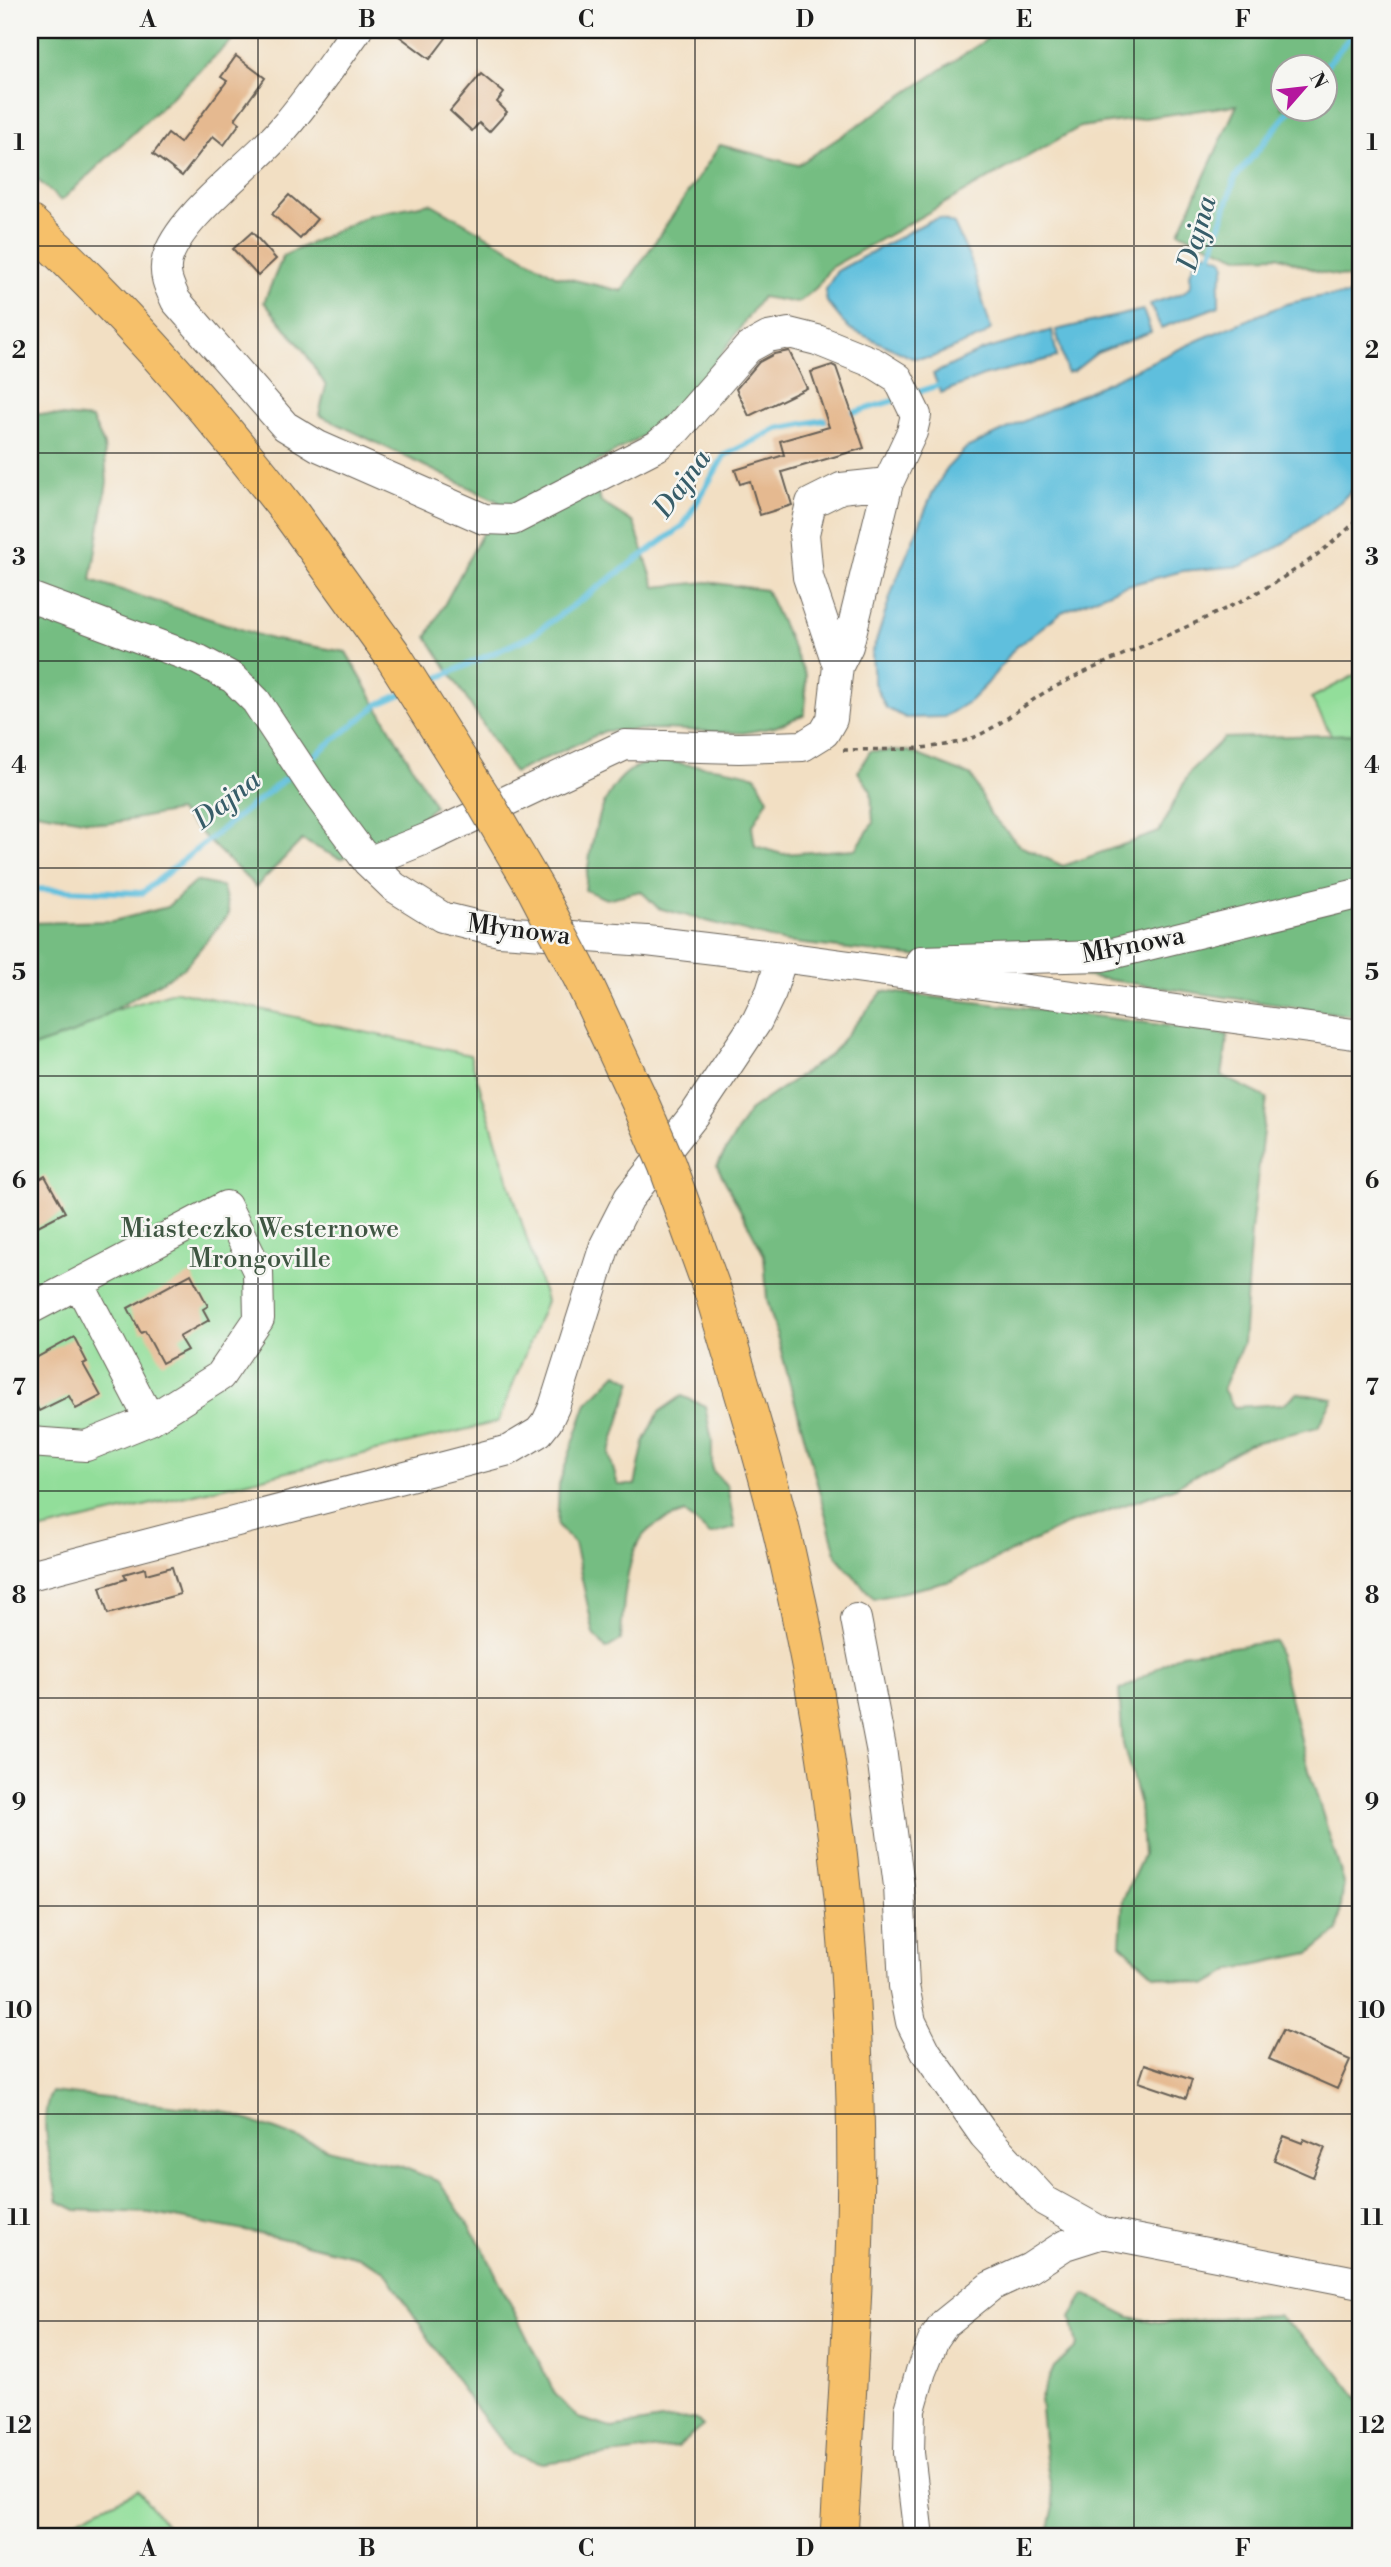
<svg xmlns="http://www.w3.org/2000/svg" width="1391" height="2567" font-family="'Libre Bodoni',serif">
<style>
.green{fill:#92de9a;stroke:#577d5b;stroke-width:2}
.forest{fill:#75bd82;stroke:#486c4f;stroke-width:2;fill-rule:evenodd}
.water{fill:#5fbfdd;stroke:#3e6e7c;stroke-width:2}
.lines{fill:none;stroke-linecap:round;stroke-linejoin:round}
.stream{stroke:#5fbfdd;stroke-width:6}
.building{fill:#e5b990}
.minor-casing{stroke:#676056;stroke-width:32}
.major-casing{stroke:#676056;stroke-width:39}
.path{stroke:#676056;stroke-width:3.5;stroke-dasharray:5 5;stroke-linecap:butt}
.minor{stroke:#fff;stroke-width:30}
.major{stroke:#f6c06b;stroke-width:37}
.major-bridge-casing{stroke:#676056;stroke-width:39;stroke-linecap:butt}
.major-bridge{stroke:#f6c06b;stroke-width:37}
.grid{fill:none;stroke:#1c1c1c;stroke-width:2;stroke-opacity:0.55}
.labels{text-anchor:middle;stroke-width:5;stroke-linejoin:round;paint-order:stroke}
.street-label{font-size:26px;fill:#1c1c1c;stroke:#f6f6f2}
.park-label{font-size:26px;fill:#3f5642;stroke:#f6f6f2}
.water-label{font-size:28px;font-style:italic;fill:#375d69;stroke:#f6f6f2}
.neatline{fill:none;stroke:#1c1c1c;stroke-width:2.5}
.grid-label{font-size:23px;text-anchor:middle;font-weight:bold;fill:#1c1c1c}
</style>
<rect width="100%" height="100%" fill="#f6f6f2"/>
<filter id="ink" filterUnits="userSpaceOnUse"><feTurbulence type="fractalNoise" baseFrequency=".0143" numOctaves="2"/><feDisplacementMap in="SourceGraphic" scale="14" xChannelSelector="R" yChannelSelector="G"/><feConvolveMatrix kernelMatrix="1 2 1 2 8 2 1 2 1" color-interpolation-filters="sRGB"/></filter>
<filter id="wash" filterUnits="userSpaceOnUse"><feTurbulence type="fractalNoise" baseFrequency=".00686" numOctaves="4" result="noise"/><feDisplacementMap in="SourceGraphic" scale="28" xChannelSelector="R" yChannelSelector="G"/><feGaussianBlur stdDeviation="1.57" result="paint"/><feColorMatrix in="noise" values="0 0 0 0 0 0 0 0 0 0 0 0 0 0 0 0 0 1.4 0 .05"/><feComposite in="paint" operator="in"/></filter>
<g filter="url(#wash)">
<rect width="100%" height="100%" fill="#f2dfc3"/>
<path class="green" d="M1361 672V789L1311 698Z
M177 991 470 1055 546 1301 498 1422 30 1533V1037Z
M138 2490 176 2537H39Z"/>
<path class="forest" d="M30 30H243L61 201 30 173Z
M983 30H1356L1361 36V280L1319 272 1278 256 1238 257 1179 232 1237 105 1080 127 830 268 817 287 798 303 762 297 702 382 669 421 590 466 601 502 634 523 655 587 707 582 766 590 806 676 805 714 775 727 743 733 664 729 605 731 514 773 427 637 499 502 319 415 326 386 302 348 264 302 283 256 369 215 430 203 557 276 622 291 720 145 798 165 987 39ZM1282 66H1324V108H1282Z
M30 413 92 419 104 445 107 482 91 580 271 639 346 652 435 806 403 833 340 859 302 840 256 887 178 811 106 824 30 811Z
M1359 734 1361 735V1017L1049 971 785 942 658 908 641 891 606 899 585 890C591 845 598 770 654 761 665 759 680 764 692 765 714 767 735 769 756 776L768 799 752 827 755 846 782 854 856 849 873 823 871 791 858 772 870 751H908L972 776 990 814 1020 846 1063 866 1159 832 1190 771 1224 738Z
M196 881 223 887 229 914 184 968 77 1032 30 1048V923L113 921 167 907Z
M883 991C998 1006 1114 1016 1228 1035L1222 1076 1267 1098 1251 1231 1243 1343 1223 1389 1234 1407 1283 1404 1298 1393 1333 1399 1318 1427 1249 1444 1173 1488 1064 1526 951 1581 874 1599 837 1557 767 1299 764 1255 717 1166 749 1111 831 1054Z
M617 1373 632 1381 609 1454 618 1485H635L644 1442 659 1412 682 1396 705 1406 712 1441V1470L727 1486 735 1528 710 1535 685 1513C668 1519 653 1523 642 1537 626 1556 622 1616 621 1640L606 1649 594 1634 574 1543 557 1526 559 1484 587 1403Z
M1275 1641 1310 1774 1344 1882 1338 1931 1310 1953 1234 1969 1206 1985 1154 1975 1120 1944 1123 1899 1143 1856 1140 1805 1123 1744 1119 1691 1181 1654Z
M52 2092 223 2111 327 2149 400 2166 440 2182 482 2246 555 2394 578 2418 612 2428 661 2420 695 2418 703 2426 677 2447 542 2463 511 2454 467 2397 385 2271 358 2257 276 2237 149 2213 76 2210 58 2201C52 2171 36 2118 52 2092Z
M1085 2294 1130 2317 1164 2323 1230 2317 1278 2315 1327 2358 1361 2402V2537H1047L1054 2506 1046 2460 1040 2399 1054 2367 1077 2346 1071 2317Z"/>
<path class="water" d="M940 218 954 224 971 261 991 329 983 336 930 358H912L848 328 827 302 825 291 837 271 929 221Z
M1200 250 1223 259 1225 266 1219 287V306L1161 328 1150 304 1183 293 1191 285 1190 273Z
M1361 295V481L1340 502 1277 548 1241 566 1183 571 1121 587 1062 612 1015 648 987 684 970 701 944 717 906 718 886 708 874 683 872 654 893 588 932 494 947 468 966 448 1203 338 1286 304 1323 296Z
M1143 310 1151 332 1097 353 1074 371 1067 373 1056 330Z
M1052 330 1057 357 983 376 941 393 933 374 981 351Z"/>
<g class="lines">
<path class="stream" d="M1324 68 1356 30
M1209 261 1235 178 1292 108
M915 393 945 383
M846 415 899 399
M425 684 531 636 683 526 724 456 777 429 835 418
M306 762 379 704 402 694
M30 884 35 889 142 893 295 771"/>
</g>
<g id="blocks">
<path class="building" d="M391 30H434L446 38 430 59Z
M236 56 265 78 235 119 240 123 224 145 213 136 182 176 153 154 168 134 180 143 227 81 221 77Z
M481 74 504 93 497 102 507 112 489 132 479 123 472 131 450 111Z
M289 195 317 219 300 239 272 214Z
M252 232 276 259 258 276 233 249Z
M789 351 807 388 749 416 736 389 759 362 774 354Z
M832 365 836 367 864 448 782 472 792 505 760 515 750 481 740 484 735 470 784 455 780 441 829 427 811 372Z
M45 1176 65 1212 30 1230V1184Z
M191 1274 208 1306 203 1309 209 1320 179 1337 187 1350 162 1363 145 1331 141 1333 128 1308Z
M74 1337 87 1362 83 1364 101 1396 76 1409 69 1396 39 1411 30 1395V1361Z
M172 1567 180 1594 108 1614 100 1587 126 1579 124 1574 145 1568 146 1574Z
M1283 2030 1350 2060 1337 2089 1269 2059Z
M1145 2064 1192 2080 1186 2098 1139 2082Z
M1284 2136 1302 2143 1304 2139 1325 2148 1313 2177 1274 2160Z"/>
</g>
</g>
<g filter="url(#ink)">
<use href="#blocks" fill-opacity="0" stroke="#676056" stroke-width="2"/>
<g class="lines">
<defs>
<path id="minor" d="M357 30C333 63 310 98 283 129 253 165 178 217 167 260 163 275 170 288 176 301L285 426 318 446 484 519 513 520 657 446 677 429 748 348 768 337 789 333 817 340 874 363 898 378 916 415 912 432 888 483
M30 597 199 660 233 678 256 701 319 796 368 862 394 887 442 917 499 931 647 941 782 957 1361 1035
M368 862 428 838 625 745 739 748 803 746 824 733 832 719 838 666 848 646 888 483 841 488 811 503 804 534 808 577 838 666
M921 961 1103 956 1361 893
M79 1284 150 1420
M30 1309 226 1206 258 1271 259 1319 220 1376 150 1420 86 1446 30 1442
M30 1575 509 1450 539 1432 547 1422 554 1407 605 1245 629 1198 695 1114 757 1021 771 992 782 957
M856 1619 881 1748 899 1886 904 1986 911 2022 926 2052 984 2135 1045 2201 1103 2233 1361 2283
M919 2537 909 2453 910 2410 921 2371 934 2339 945 2323 991 2286 1030 2268 1065 2245 1103 2233"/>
<path id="major" d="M30 224C126 312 211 411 291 514
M714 1295C739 1379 766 1464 786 1550 828 1730 851 1917 855 2101 859 2247 847 2392 839 2537"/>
</defs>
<use href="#minor" class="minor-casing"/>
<use href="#major" class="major-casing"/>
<path class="path" d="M843 750C881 749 923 751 960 742 993 734 1021 705 1051 689 1131 647 1219 619 1295 570 1319 555 1340 536 1361 517"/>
<use href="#minor" class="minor"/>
<use href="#major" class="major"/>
<defs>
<path id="major-bridge" d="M291 514 392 654 483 799 535 888 582 978 639 1100 667 1165 714 1295"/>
</defs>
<use href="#major-bridge" class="major-bridge-casing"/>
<use href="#major-bridge" class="major-bridge"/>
</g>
</g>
<path class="grid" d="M258 30V2537M477 30V2537M695 30V2537M915 30V2537M1134 30V2537M30 246H1361M30 453H1361M30 661H1361M30 868H1361M30 1076H1361M30 1284H1361M30 1491H1361M30 1698H1361M30 1906H1361M30 2114H1361M30 2321H1361"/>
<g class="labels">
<g class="street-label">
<text transform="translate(519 929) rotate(7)" y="9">Młynowa</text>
<text transform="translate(1133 944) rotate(-11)" y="9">Młynowa</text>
</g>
<g class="park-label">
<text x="260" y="1237">Miasteczko Westernowe<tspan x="260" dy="30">Mrongoville</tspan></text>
</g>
<g class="water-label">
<text transform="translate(1196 233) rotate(-74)" y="10">Dajna</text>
<text transform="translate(681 483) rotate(-54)" y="10">Dajna</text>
<text transform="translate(226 799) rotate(-38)" y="10">Dajna</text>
</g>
</g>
<rect width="1391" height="2567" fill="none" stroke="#f6f6f2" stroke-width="77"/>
<g transform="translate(1304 88) rotate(62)"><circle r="33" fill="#f6f6f2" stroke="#9f9f9c" stroke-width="2"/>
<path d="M0-5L12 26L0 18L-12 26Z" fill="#b5179e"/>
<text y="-10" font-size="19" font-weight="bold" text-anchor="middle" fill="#1c1c1c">N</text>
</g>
<rect x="38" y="38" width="1314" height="2490" class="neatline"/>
<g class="grid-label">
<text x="148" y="27">A</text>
<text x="367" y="27">B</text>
<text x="586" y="27">C</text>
<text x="805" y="27">D</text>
<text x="1024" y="27">E</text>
<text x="1243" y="27">F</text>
<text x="19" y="150">1</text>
<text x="1372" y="150">1</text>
<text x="19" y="358">2</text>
<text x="1372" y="358">2</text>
<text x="19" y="565">3</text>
<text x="1372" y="565">3</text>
<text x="19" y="773">4</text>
<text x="1372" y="773">4</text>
<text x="19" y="980">5</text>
<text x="1372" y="980">5</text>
<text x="19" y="1188">6</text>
<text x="1372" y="1188">6</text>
<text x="19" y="1395">7</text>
<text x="1372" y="1395">7</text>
<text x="19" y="1603">8</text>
<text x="1372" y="1603">8</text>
<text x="19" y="1810">9</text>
<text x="1372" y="1810">9</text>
<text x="19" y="2018">10</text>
<text x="1372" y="2018">10</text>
<text x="19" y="2225">11</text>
<text x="1372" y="2225">11</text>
<text x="19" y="2433">12</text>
<text x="1372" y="2433">12</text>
<text x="148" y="2556">A</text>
<text x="367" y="2556">B</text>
<text x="586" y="2556">C</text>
<text x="805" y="2556">D</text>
<text x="1024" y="2556">E</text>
<text x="1243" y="2556">F</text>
</g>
</svg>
